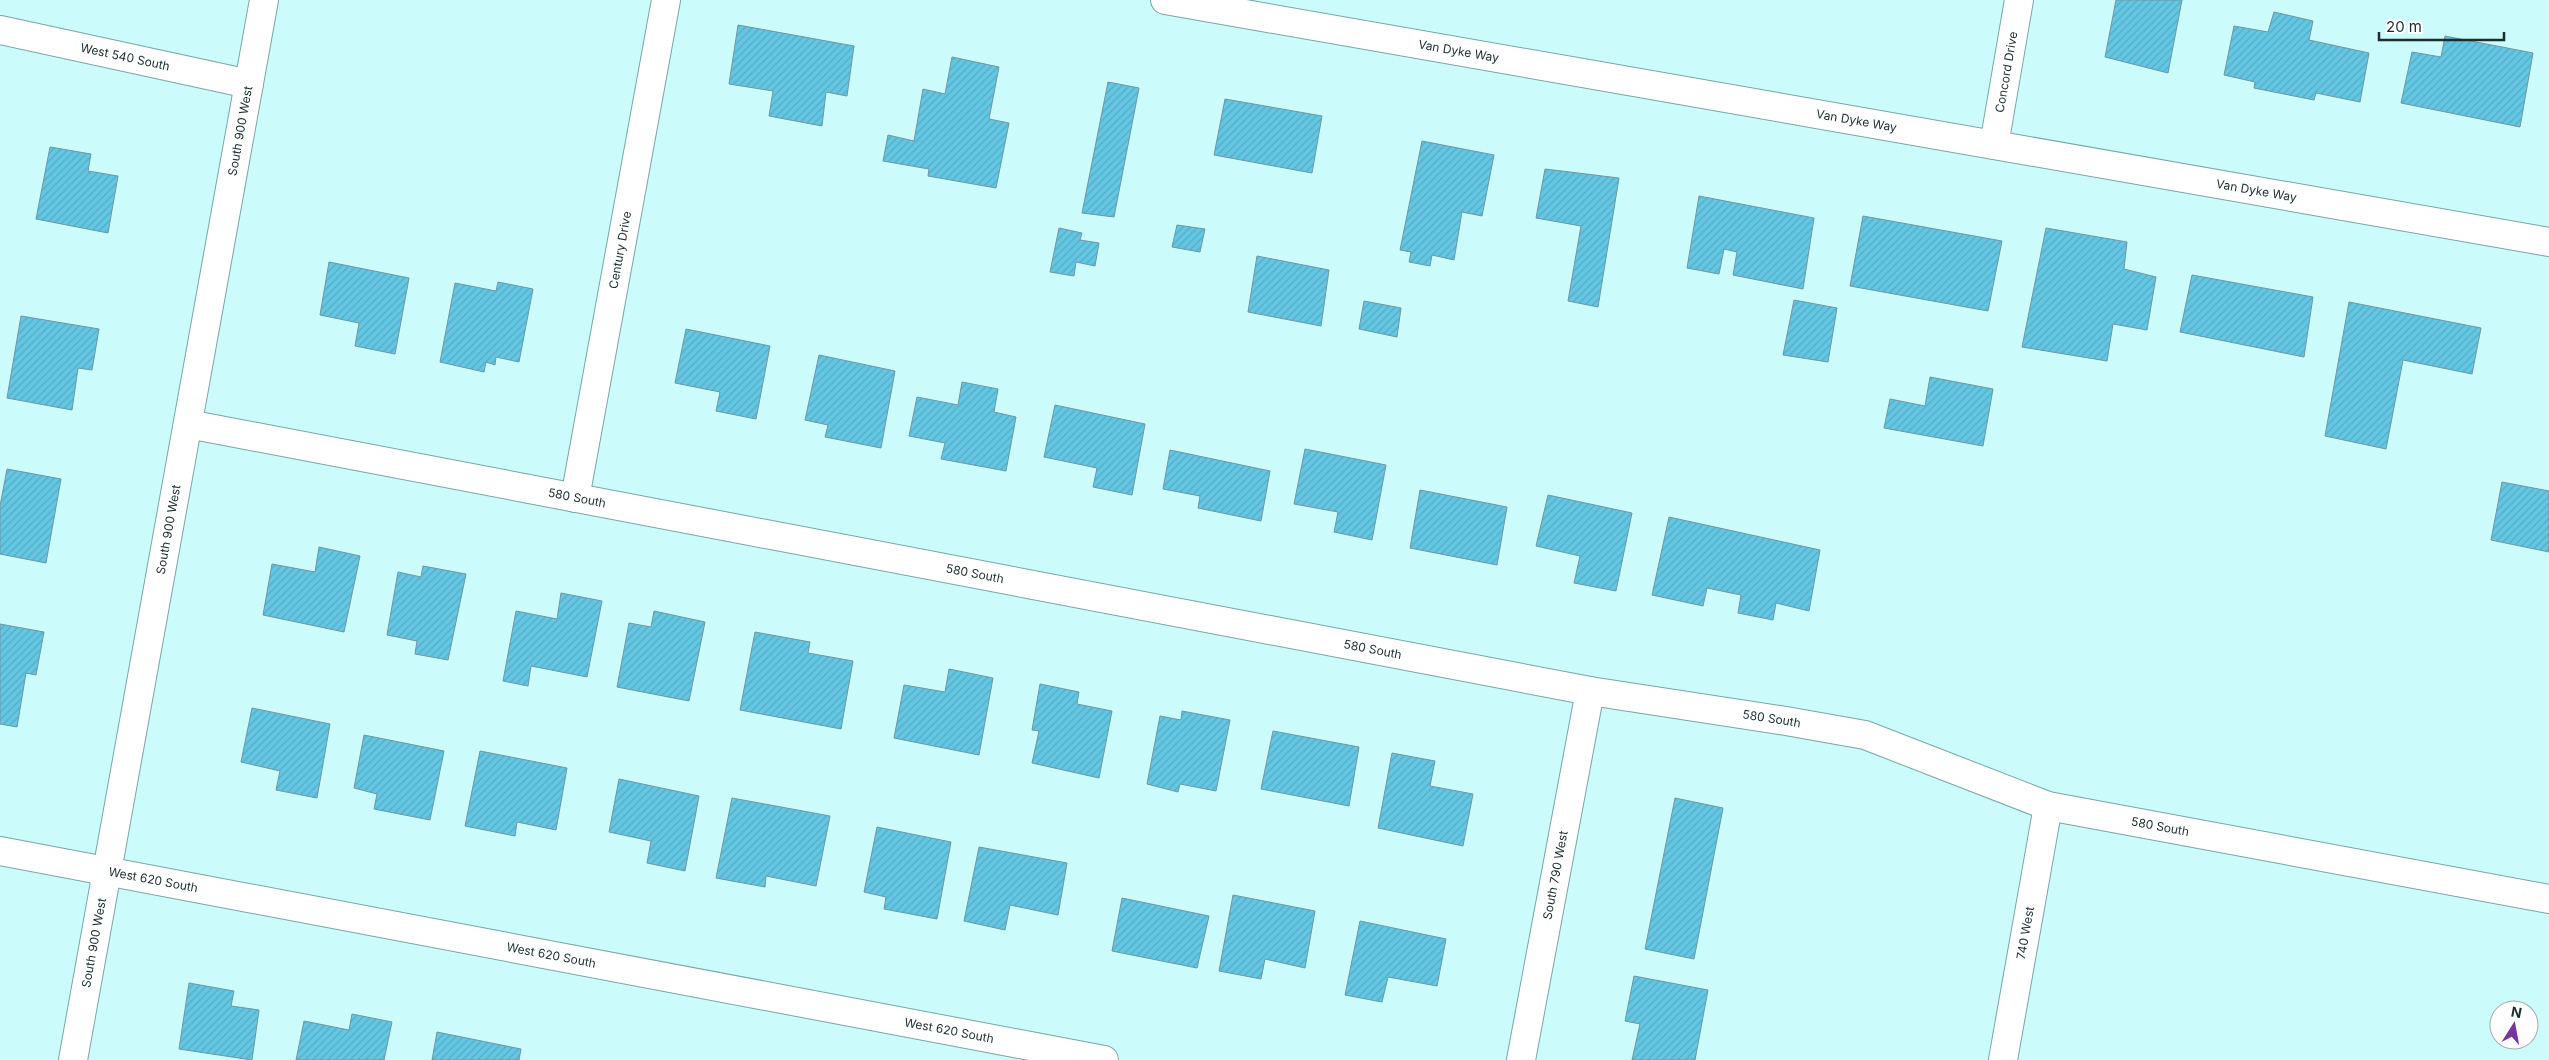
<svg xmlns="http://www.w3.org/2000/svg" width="2549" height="1060" font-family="Inter,sans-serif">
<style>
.building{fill:url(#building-hatch);stroke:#6d97a4}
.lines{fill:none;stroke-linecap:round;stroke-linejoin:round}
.minor-casing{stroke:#78a6a5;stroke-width:30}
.minor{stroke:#fff;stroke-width:28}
.labels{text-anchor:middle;stroke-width:4;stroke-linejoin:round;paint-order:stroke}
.street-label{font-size:12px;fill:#1b2e2e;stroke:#fff}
</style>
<defs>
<pattern id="building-hatch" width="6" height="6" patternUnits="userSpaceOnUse" patternTransform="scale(1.25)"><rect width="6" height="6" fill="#63c7e3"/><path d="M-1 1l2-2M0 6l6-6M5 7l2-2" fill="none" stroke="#55abc3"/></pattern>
</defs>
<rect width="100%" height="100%" fill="#cbfcfb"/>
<path class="building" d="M2116 0H2182L2168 73 2105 57Z
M2274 12 2313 21 2309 40 2369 53 2360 102 2316 93 2314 100 2254 88 2255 82 2224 75 2234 26 2268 32Z
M738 25 854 46 847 96 826 92 822 126 769 116 773 91 729 84Z
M2445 36 2533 53 2520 127 2401 103 2412 52 2441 57Z
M952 57 999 67 989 119 1009 123 996 188 928 176 929 169 883 161 888 135 914 141 923 89 945 94Z
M1108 82 1139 88 1114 217 1082 213Z
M1225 99 1322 116 1312 173 1214 155Z
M1422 141 1494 155 1482 216 1462 212 1454 260 1432 255 1430 266 1409 262 1411 252 1400 250Z
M50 147 91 154 88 171 118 176 108 233 36 219Z
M1545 169 1619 178 1598 307 1568 301 1581 226 1536 218Z
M1699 196 1814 218 1803 289 1733 275 1737 252 1724 249 1719 274 1687 268Z
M1863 216 2002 241 1988 311 1850 286Z
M1177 225 1205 229 1200 252 1172 247Z
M1059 228 1082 233 1080 240 1099 243 1095 266 1076 262 1074 276 1050 272Z
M2046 228 2127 242 2124 269 2156 277 2147 330 2113 324 2107 361 2022 347Z
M1257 256 1329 270 1321 326 1248 312Z
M329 262 409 278 395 354 355 346 359 323 320 315Z
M2192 275 2313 297 2304 357 2180 332Z
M498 282 533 289 519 362 496 357 495 365 486 362 484 372 440 362 455 283 496 291Z
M1794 300 1837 308 1828 362 1783 355Z
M1364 301 1401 308 1397 337 1359 329Z
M2349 302 2481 328 2472 374 2403 360 2386 449 2325 436Z
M21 316 99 329 92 370 78 368 72 410 7 398Z
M686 329 770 346 756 419 716 411 720 392 675 383Z
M819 355 895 371 881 448 825 437 828 425 805 420Z
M1930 377 1993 389 1983 446 1884 428 1890 399 1925 406Z
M962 382 998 389 994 412 1016 417 1006 471 941 459 945 443 909 436 917 397 958 405Z
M1055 405 1145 424 1132 495 1093 487 1097 468 1044 457Z
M1305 449 1386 465 1372 540 1334 532 1338 512 1294 504Z
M1170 450 1270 471 1261 521 1198 508 1200 496 1163 489Z
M7 469 61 479 46 563 0 554V506Z
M2502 482 2549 491V552L2491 540Z
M1420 490 1507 507 1497 565 1410 548Z
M1548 495 1632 513 1616 591 1574 583 1580 556 1536 546Z
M1669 517 1820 550 1809 611 1776 603 1773 620 1738 613 1741 595 1707 588 1703 606 1652 595Z
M319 547 360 556 344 632 263 615 272 564 315 572Z
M423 566 466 574 448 660 415 654 417 641 387 635 398 572 421 577Z
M561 593 602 601 587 677 531 666 528 686 503 681 516 611 557 619Z
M654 611 705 622 689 701 617 687 629 623 651 627Z
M0 624 44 632 36 675 26 673 17 727 0 724Z
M755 632 810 642 808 653 853 661 841 729 740 710Z
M949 669 993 678 979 755 894 738 904 685 945 692Z
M1040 684 1079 692 1077 704 1112 711 1099 778 1032 763 1039 731 1032 730Z
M252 708 330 724 317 798 276 790 280 771 241 762Z
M1182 711 1230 720 1216 791 1180 784 1178 792 1147 784 1160 716 1181 720Z
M1273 731 1359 747 1349 806 1261 789Z
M364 735 444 751 430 820 374 809 377 794 354 788Z
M480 751 567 768 556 830 517 822 515 836 465 826Z
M1392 753 1435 761 1430 786 1473 794 1463 846 1378 828Z
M619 779 699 796 685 871 647 863 651 841 609 832Z
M732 798 830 816 816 886 766 876 765 887 716 878Z
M1675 798 1723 808 1694 959 1645 949Z
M877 827 951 842 937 919 884 909 886 897 864 892Z
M979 847 1067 863 1058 915 1010 905 1005 930 964 921Z
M1233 895 1315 911 1305 968 1265 959 1261 979 1219 971Z
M1122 898 1209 916 1197 968 1112 951Z
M1360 921 1446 939 1437 986 1388 977 1382 1002 1345 995Z
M1634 976 1708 990 1695 1060H1632L1640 1024 1625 1021Z
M189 983 234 991 231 1006 259 1010 252 1060 179 1049Z
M352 1014 392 1022 384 1060H296L304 1021 349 1030Z
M437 1032 521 1049 519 1060H432Z"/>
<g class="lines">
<defs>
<g id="minor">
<path id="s1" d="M1165 0 2549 242"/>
<path id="s2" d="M0 30 249 84"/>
<path id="s3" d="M1994 145 2019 0"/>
<path id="s4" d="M188 424 1590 691 1786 721 1865 735 2048 806 2549 899"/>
<path id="s5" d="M575 498 666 0"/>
<path id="s6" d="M0 851 1104 1060"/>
<path id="s7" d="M73 1060 264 0"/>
<path id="s8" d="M1521 1060 1590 691"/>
<path id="s9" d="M2003 1060 2048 806"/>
</g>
</defs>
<use href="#minor" class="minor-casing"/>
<use href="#minor" class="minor"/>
</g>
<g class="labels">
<g class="street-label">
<text dy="4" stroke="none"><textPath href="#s1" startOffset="298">Van Dyke Way</textPath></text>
<text dy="4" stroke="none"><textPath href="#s2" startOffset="128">West 540 South</textPath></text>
<text dy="4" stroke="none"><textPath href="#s3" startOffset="74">Concord Drive</textPath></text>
<text dy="4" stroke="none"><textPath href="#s1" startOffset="702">Van Dyke Way</textPath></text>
<text dy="4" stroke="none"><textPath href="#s7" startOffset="944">South 900 West</textPath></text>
<text dy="4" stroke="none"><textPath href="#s1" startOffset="1108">Van Dyke Way</textPath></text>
<text dy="4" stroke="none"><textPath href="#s5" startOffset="252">Century Drive</textPath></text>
<text dy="4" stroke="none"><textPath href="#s4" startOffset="396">580 South</textPath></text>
<text dy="4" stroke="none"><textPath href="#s7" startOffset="539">South 900 West</textPath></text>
<text dy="4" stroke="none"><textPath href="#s4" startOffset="801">580 South</textPath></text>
<text dy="4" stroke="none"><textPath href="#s4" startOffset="1206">580 South</textPath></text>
<text dy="4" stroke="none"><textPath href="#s4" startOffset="1611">580 South</textPath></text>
<text dy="4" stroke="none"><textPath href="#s4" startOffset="2016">580 South</textPath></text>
<text dy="4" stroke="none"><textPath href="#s8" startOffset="188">South 790 West</textPath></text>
<text dy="4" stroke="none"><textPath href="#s6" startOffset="156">West 620 South</textPath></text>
<text dy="4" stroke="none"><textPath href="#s9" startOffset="129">740 West</textPath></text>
<text dy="4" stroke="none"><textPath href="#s7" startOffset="119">South 900 West</textPath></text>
<text dy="4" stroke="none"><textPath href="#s6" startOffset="561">West 620 South</textPath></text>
<text dy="4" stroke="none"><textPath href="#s6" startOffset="966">West 620 South</textPath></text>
</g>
</g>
<g transform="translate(2514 1025) rotate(11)"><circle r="24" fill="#ffffff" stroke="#a4abab"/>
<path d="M0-4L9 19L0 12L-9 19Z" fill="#7a31a3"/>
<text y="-8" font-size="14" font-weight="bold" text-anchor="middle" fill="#1b2e2e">N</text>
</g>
<path d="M2379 32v8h125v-8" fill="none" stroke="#1b2e2e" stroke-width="2.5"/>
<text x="2386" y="32" font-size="15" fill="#1b2e2e" stroke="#ffffff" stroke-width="4" paint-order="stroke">20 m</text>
</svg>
